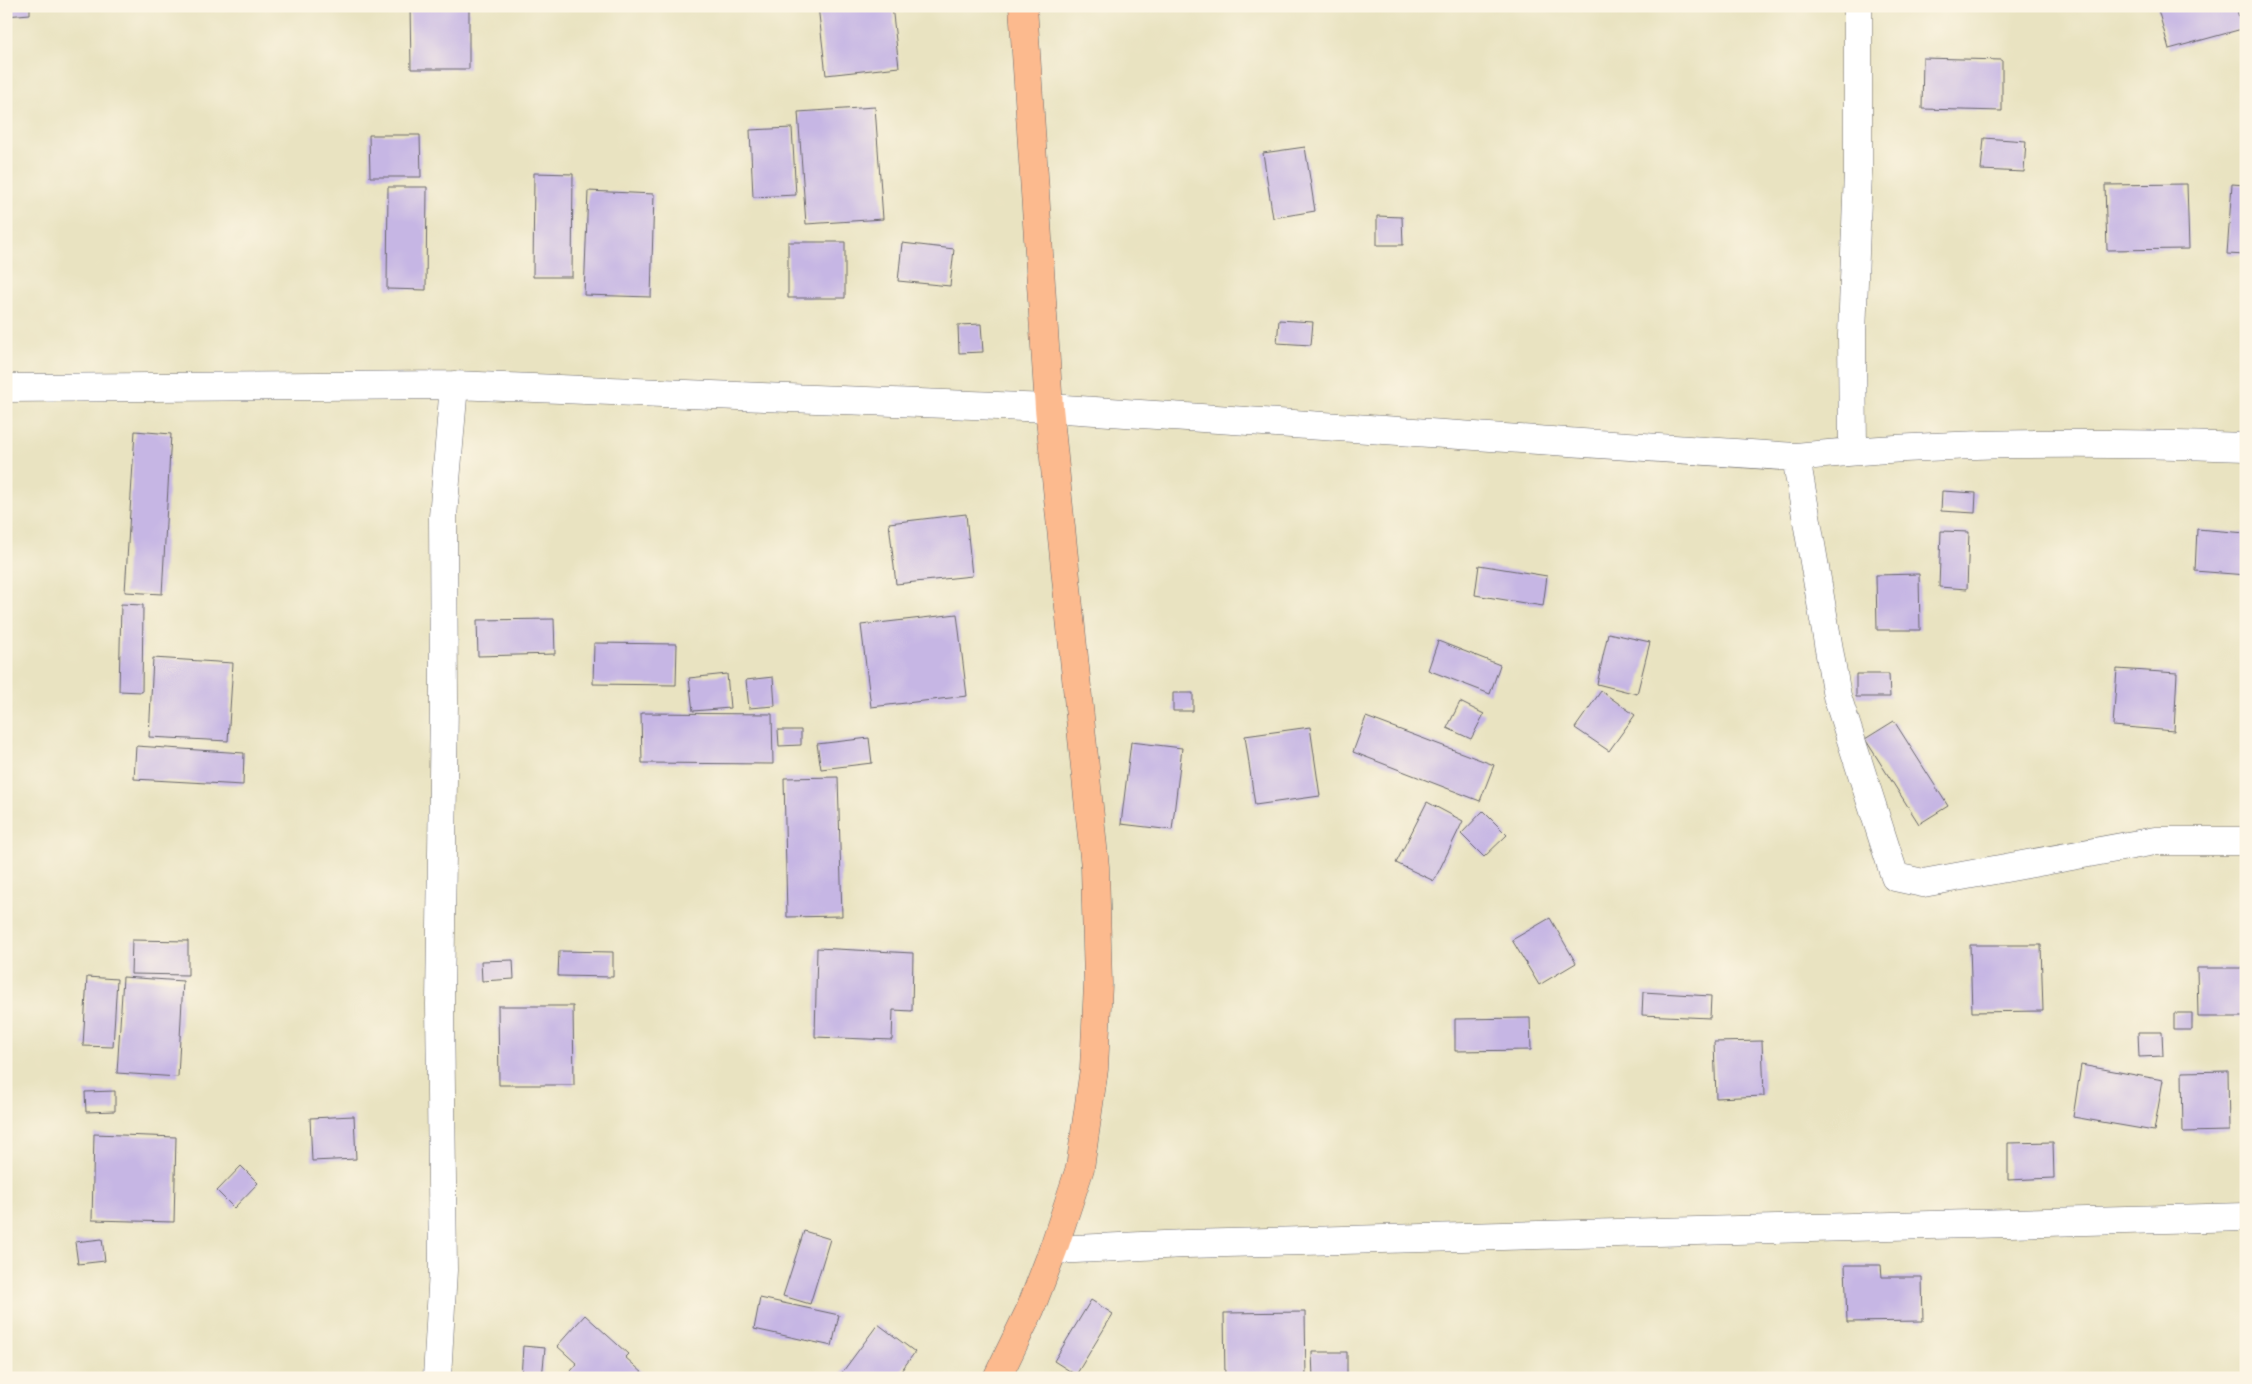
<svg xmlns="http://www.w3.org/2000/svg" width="2252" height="1384" font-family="'IM FELL Double Pica',serif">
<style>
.building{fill:#c6b6e4}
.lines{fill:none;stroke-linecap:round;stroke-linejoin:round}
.minor-casing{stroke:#68666a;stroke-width:29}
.major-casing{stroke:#68666a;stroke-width:29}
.minor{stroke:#fff;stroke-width:28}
.major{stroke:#fcba8e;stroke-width:28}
</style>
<rect width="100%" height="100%" fill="#fcf5e5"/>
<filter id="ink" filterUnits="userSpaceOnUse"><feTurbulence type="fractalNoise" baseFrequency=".02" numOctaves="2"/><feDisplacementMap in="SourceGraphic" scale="10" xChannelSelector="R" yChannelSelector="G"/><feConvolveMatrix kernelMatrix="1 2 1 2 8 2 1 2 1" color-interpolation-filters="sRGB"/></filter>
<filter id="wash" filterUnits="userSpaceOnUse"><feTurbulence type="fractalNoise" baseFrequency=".0096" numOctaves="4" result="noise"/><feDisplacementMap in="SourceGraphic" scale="20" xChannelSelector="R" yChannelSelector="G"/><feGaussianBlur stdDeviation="1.12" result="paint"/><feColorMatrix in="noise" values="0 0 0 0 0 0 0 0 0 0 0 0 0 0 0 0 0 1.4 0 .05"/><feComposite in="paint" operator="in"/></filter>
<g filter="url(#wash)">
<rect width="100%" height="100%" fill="#e9e3c1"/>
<g id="blocks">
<path class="building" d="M6 6H30V14L6 16Z
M410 6H469V69H411Z
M818 6H892L899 67 826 75Z
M2157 6H2236L2242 29 2169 49Z
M1923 58 2002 60V111L1922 109Z
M875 107 883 219 806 224 798 112Z
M792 128 796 195 753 197 750 130Z
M369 135H420L421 177H370Z
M1984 138 2026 141 2024 172 1981 170Z
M1305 147 1315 211 1273 218 1263 153Z
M534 173 573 174 572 277H533Z
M2187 184 2189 249 2107 250 2105 185Z
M2232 184 2246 185V255L2227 254Z
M388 187H427L426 290 387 289Z
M588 191 654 194 651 297 584 295Z
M1377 216 1402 217 1403 245H1377Z
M788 242H845V298H788Z
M902 243 954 249 950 286 898 281Z
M1279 320 1313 322 1311 345 1277 343Z
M981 324 983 352 959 353 958 325Z
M135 431 171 434 162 594 125 592Z
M1942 491 1976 493 1975 513 1941 511Z
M966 514 972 576 896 584 889 523Z
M2197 529 2246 533V575L2195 571Z
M1941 531 1969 532 1967 589 1939 587Z
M1479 565 1547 576 1543 606 1475 595Z
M1919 574 1920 630H1877L1876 575Z
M121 604 143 605 142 692 119 691Z
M957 614 967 696 871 707 861 625Z
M554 619 555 654 478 656 477 620Z
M1608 633 1650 642 1637 694 1597 684Z
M1438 641 1500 665 1490 694 1428 670Z
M594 643 677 644 676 685 593 684Z
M153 658 233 663 228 741 149 737Z
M2117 669 2177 673 2174 731 2113 726Z
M727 674 730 708 693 711 689 678Z
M1856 674H1889L1890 697H1856Z
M773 677 775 706 749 708 746 680Z
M1601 691 1635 715 1609 751 1575 728Z
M1173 693H1193V711H1173Z
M1460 702 1484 714 1471 739 1447 728Z
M641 713 772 714 773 764 642 763Z
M1366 717 1494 765 1480 801 1353 752Z
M1894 721 1948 806 1919 824 1865 739Z
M1310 727 1320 796 1255 805 1245 736Z
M778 730H801V745L779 746Z
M869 738 872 763 821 769 817 744Z
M1131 742 1182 748 1172 830 1121 824Z
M136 746 244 753 243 785 134 779Z
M838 777 842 916 787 917 784 778Z
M1427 802 1463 821 1434 881 1396 863Z
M1483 811 1507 835 1484 857 1461 834Z
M1550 918 1576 963 1539 985 1512 940Z
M132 940 188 941V975L131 974Z
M1970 945H2041L2043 1011 1972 1012Z
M817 948 913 953 912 1011 893 1010 892 1040 815 1037Z
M559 951 613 952V977L558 976Z
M513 960 514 979 482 981 481 961Z
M2197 968H2246V1017H2198Z
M87 977 117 979 113 1047 83 1046Z
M123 977 183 981 178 1077 117 1073Z
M1643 992 1711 996 1710 1018 1642 1015Z
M498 1006H573L574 1085H499Z
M2174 1013H2192V1030H2174Z
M1530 1018 1531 1050 1455 1051V1019Z
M2138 1032H2162L2163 1056 2139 1057Z
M1762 1041 1764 1096 1716 1098 1714 1042Z
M2081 1065 2163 1080 2154 1131 2073 1117Z
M2228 1071 2229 1131 2183 1132 2182 1072Z
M115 1091V1111L86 1112 85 1092Z
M354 1116 356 1159 312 1161 310 1118Z
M94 1134 176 1137 174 1222 92 1220Z
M2053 1142 2054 1178 2008 1180V1143Z
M241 1166 258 1183 234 1208 217 1191Z
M804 1231 830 1239 810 1304 783 1296Z
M102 1239 105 1261 78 1264 75 1242Z
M1845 1265H1881L1882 1277H1922L1923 1321 1847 1322Z
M760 1298 839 1315 832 1346 754 1329Z
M1091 1300 1113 1314 1076 1375 1054 1361Z
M1305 1312 1306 1378H1225L1224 1313Z
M585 1315 628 1354 625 1357 644 1374 641 1378H565L577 1364 557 1346Z
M878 1324 915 1352 896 1378H838Z
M523 1346 545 1348 542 1378H521Z
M1312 1352H1347V1378H1313Z"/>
</g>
</g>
<g filter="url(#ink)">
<use href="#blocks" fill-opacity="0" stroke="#68666a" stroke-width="1"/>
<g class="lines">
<defs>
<path id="minor" d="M6 388 454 385 1049 408 1796 457C1946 441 2096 442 2246 447
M1853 451 1852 335 1858 172V6
M1796 457 1837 696 1895 877 1923 883 2155 841H2246
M1053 1250 1186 1244 2246 1217
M437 1378 443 1270 440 1004 444 702 443 517 454 385"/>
<path id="major" d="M997 1378 1030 1310 1053 1250 1080 1168 1094 1069 1098 984 1095 867 1049 408 1023 6"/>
</defs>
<use href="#minor" class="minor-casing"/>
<use href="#major" class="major-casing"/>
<use href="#minor" class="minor"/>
<use href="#major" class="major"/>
</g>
</g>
<rect width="2252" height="1384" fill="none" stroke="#fcf5e5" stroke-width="25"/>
</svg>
